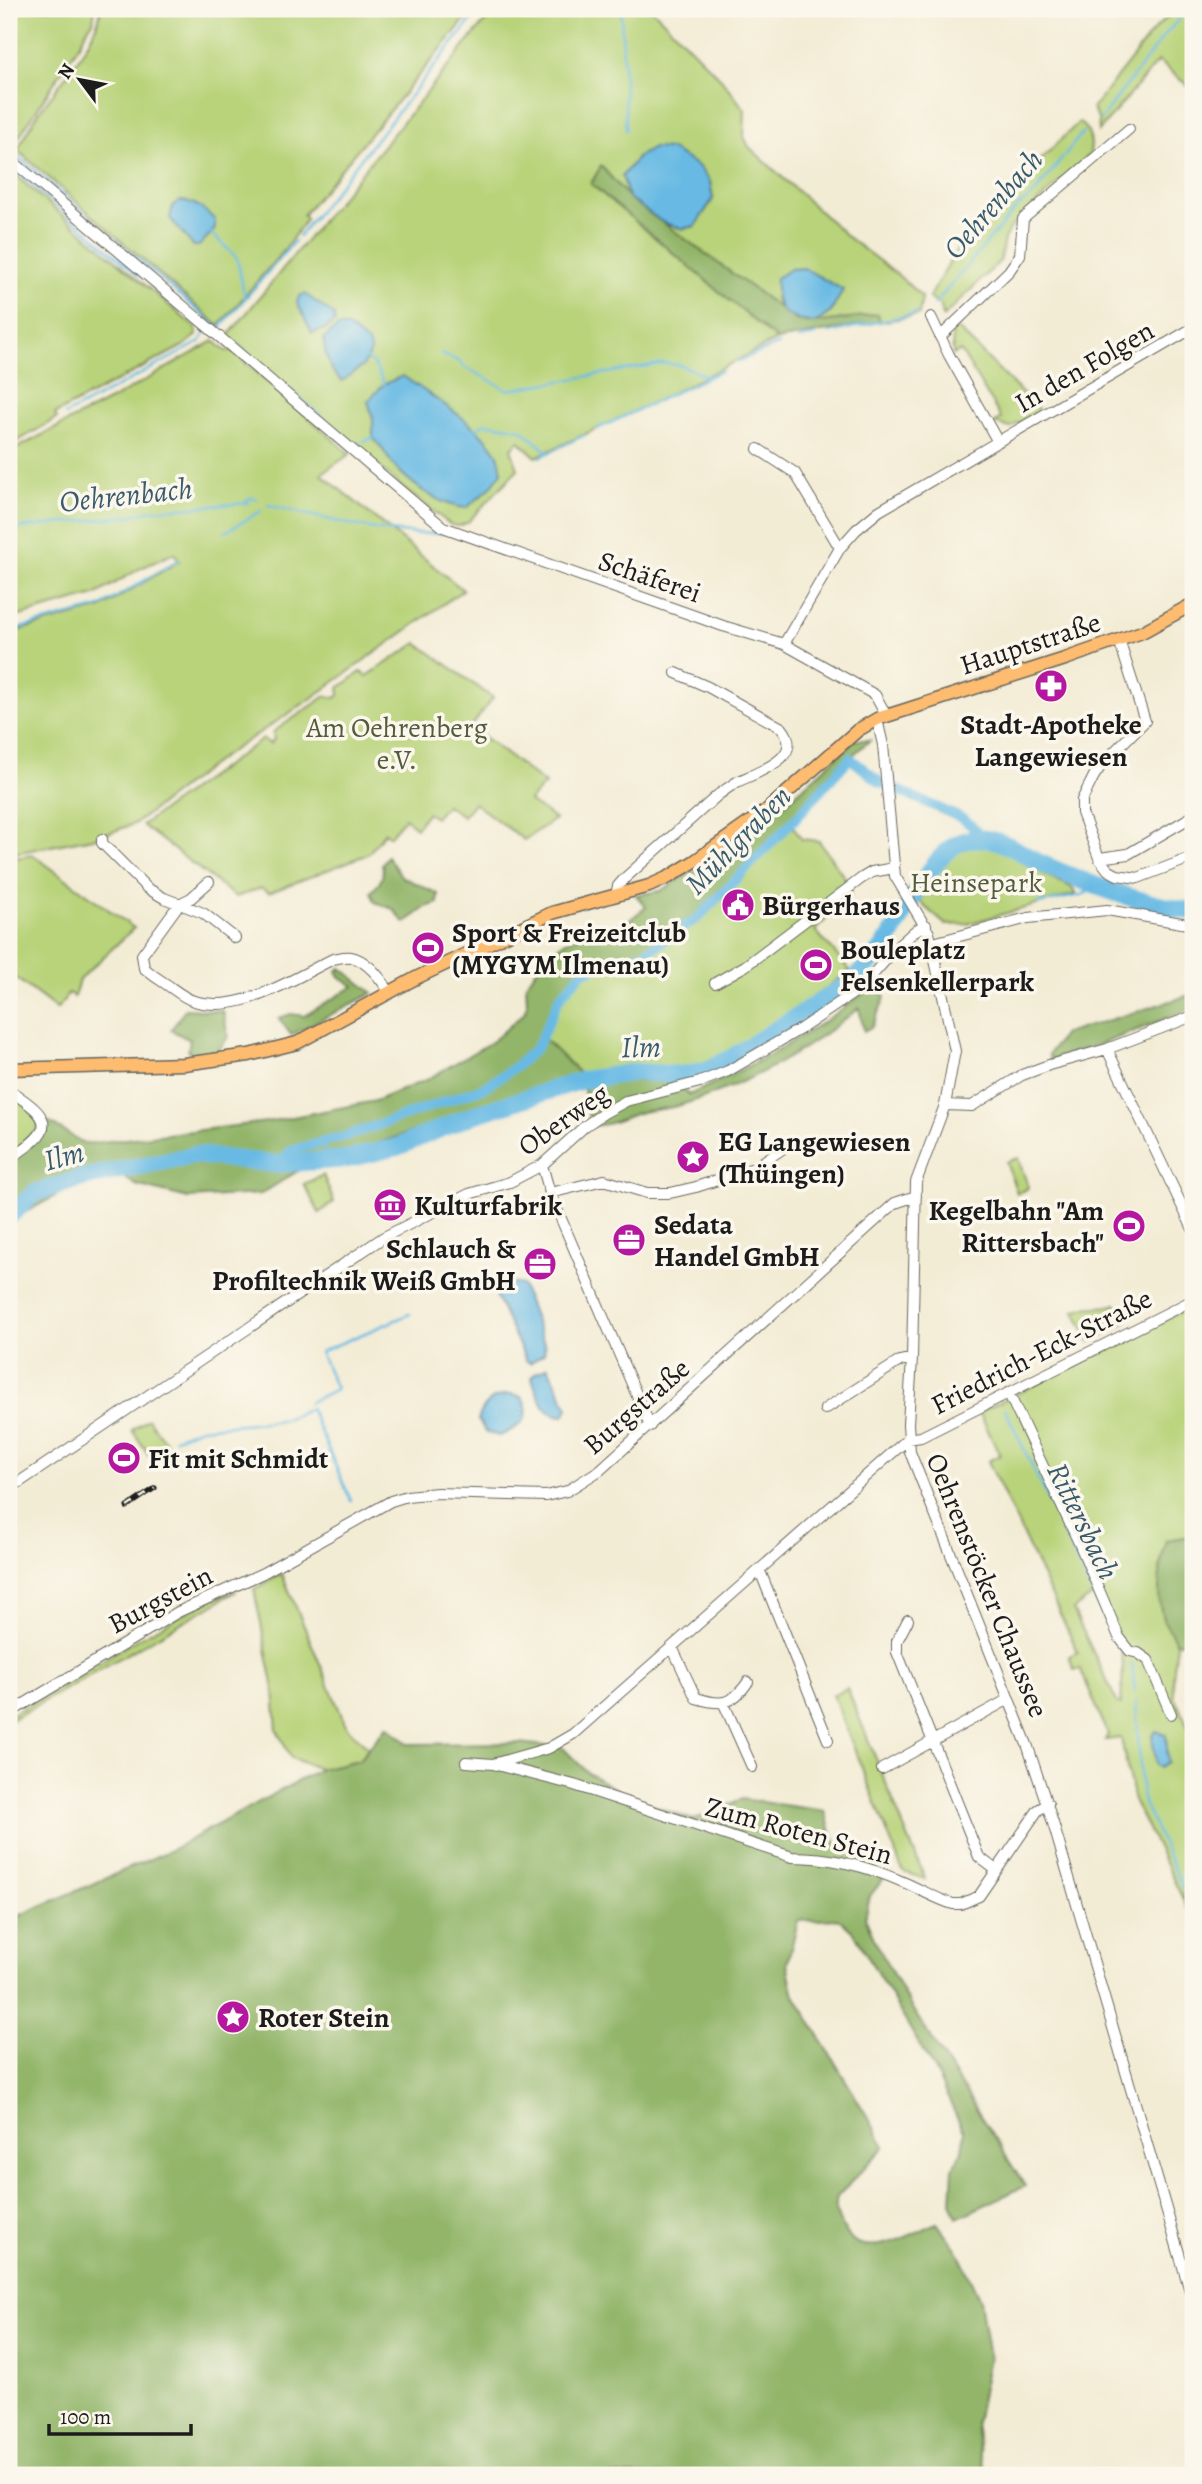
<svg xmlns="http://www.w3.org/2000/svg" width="1202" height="2484" font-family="Alegreya,serif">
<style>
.green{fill:#b8d379;stroke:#6a784a;stroke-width:2;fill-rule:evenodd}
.forest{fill:#92b569;stroke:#576842;stroke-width:2}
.water{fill:#68bae4;stroke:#426b80;stroke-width:2}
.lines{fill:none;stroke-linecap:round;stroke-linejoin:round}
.stream{stroke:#68bae4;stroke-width:2.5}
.canal{stroke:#68bae4;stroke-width:10}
.river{stroke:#68bae4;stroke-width:18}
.minor-casing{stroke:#67655d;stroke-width:12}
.major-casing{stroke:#67655d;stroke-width:15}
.minor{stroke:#fff;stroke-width:10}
.major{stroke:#febc70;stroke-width:12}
.rail-casing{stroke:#1c1c1c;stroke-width:5}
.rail{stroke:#fbf7ec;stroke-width:2.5;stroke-dasharray:8;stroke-linecap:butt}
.labels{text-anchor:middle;stroke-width:7;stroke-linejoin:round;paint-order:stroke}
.street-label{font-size:28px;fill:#1c1c1c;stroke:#fbf7ec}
.poi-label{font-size:28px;font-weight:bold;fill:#1c1c1c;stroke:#fbf7ec;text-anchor:start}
.park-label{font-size:28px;fill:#535c3d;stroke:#fbf7ec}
.water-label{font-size:30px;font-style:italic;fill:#3a5b6c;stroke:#fbf7ec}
</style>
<rect width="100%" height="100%" fill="#fbf7ec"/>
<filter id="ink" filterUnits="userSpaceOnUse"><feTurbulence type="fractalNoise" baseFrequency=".0143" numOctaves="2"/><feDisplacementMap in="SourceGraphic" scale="14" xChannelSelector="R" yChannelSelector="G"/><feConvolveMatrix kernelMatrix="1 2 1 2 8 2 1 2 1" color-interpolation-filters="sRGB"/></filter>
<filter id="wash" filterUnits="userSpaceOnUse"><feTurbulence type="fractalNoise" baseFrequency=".00686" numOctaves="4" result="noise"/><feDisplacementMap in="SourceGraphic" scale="28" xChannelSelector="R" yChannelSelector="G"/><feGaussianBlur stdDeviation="1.57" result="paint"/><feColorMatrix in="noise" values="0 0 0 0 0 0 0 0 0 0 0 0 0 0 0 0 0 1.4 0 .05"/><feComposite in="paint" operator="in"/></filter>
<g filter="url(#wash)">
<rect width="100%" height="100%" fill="#f3ecd5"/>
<path class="green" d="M9 9H95L93 22 89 26 79 45 12 147 9 144Z
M101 9H474L303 215 306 219 286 248 219 326 17 150C24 138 31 125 39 112 60 83 95 44 101 9Z
M495 9H652L721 79 745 110 744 137 749 147 850 239 898 275 922 297 919 315 880 322 878 314 815 323 831 312 775 298 782 312 662 222 682 229 695 226 713 199 710 182 625 187 629 198 601 166 591 184 777 340 657 401 536 457 519 441 511 449 518 469 468 522 460 526 451 525 403 488 228 336ZM368 401 502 471 479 498 394 466 382 446 373 438V418Z
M1175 9H1193V90L1158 61 1099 131 1098 118 1092 109 1154 30Z
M1079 122C1090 131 1094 141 1089 155L1010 228 1004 239 1000 261 943 317 941 306 929 298 968 230Z
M9 170 196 328 197 335 185 345 55 414 57 418 9 446Z
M957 328 1040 411 1010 428 995 423 1001 418 964 356 960 351 953 355 952 332Z
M214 341 226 351 231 350 350 454 321 474 463 590 309 700 221 758 136 823 98 837 9 854V633L101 608 179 561 174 553 141 568 95 595 9 619V452L116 397Z
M417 643 493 698 471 727 545 784 529 801 555 819 524 840 474 803 463 816 446 805 435 818 427 813 416 828 405 818 390 836 385 832 369 853 363 856 269 893 261 888 236 897 142 825 263 739 270 744 274 740 273 732 326 696 336 698 340 694 339 688 361 672 367 676Z
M793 826 802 839 819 841 851 887 850 896 815 930 850 970 817 995 729 1053 676 1082 584 1078 544 1040 557 1007 568 989 583 976 600 968 622 964 700 921Z
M972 842 1001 848 1038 871 1071 887 1076 894 967 924 946 925 924 906 917 896C930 874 946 849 972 842Z
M33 855 134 928 79 980 74 997 69 993 57 1009 9 973V859Z
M9 1094C50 1122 47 1126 9 1156Z
M1018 1158 1028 1186 1027 1189 1017 1193 1006 1162Z
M323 1175 334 1202 319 1213 304 1184Z
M1116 1304 1126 1322 1090 1342 1075 1311C1088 1304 1102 1310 1116 1304Z
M1185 1309 1193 1326V1536L1166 1540 1160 1565V1591L1163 1619 1177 1643 1173 1678 1174 1696 1193 1737V1919L1134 1801 1121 1738 1105 1740 1108 1734 1080 1668 1074 1670 1069 1656 1078 1652 988 1461 1000 1455 979 1412 1102 1353ZM1096 1593 1119 1643 1123 1663 1121 1705 1118 1704 1073 1610Z
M148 1419 166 1443 149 1455 132 1430Z
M282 1574 347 1728 368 1747 359 1760 320 1769 291 1758 277 1730 274 1689 254 1589Z
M237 1591 9 1721V1716L148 1633 214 1598Z
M847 1688 925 1879 903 1872 833 1695Z"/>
<path class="forest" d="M601 166 629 198 796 320 815 323 878 314 880 322 777 340 591 184Z
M855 740H870L837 769 839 773 793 826 700 921 645 955 622 964 600 968 583 976 568 989 557 1007 544 1039 584 1078 676 1082 689 1095C750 1067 827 1026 877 981L885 998 872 1026 864 1031 859 1008C807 1050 748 1085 684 1104 670 1109 656 1109 642 1112 623 1117 610 1127 590 1125L583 1084 487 1107 301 1169 261 1194 188 1198 136 1185 119 1174 83 1181 9 1221V1206L13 1198 9 1193V1161L47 1121 85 1144 267 1122 375 1101 426 1080 493 1041 524 1013 527 1004 526 984 547 955 566 941 627 922 646 907 636 895 660 891 703 866 768 819Z
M387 856 402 877 438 894V903L426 907 405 923 393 909 375 902 371 892C380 883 385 878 382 864Z
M341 968 373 993 291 1035 279 1018 291 1014 304 1016 354 986 341 978 337 971Z
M1193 994V1008L1104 1043 1050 1060 1049 1054 1064 1034Z
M185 1009 223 1011 228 1037 215 1054H193L188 1050 190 1040 171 1030Z
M1193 1536V1637L1177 1643C1173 1635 1166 1627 1163 1618 1155 1593 1160 1564 1166 1540Z
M387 1726 409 1744 519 1743 563 1748 588 1773 628 1796 693 1820 742 1799 825 1811 831 1832 837 1845C865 1852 867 1855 884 1878L870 1896 865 1918 876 1943 908 2002 1025 2186 957 2218 951 2202 953 2168 962 2152 964 2132 936 2073 854 1933 839 1919 798 1921 787 1964 793 1992 885 2146 837 2197C834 2209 837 2217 843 2228 861 2265 911 2234 937 2223L957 2250 980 2300 989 2358 976 2422 980 2454 988 2475H9V1920L171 1850 320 1769 359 1760Z"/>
<path class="water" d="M653 148 670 149 698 166 710 182 713 199 695 226 682 229 662 222 629 198 622 176 638 157Z
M180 201C194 200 206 211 215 220V229L199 246H193L170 218 173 205Z
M804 268 843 290 831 312 815 323C783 319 774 310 776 278L790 269Z
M305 294 334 315 335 322 325 329 312 333 297 303 299 296Z
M338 327H348L368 343 371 352 363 366 342 381C330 372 324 354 324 339L332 331Z
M403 376C428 394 486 429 498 455 500 460 501 466 502 472L490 488 466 508C439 505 415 487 396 468 387 459 383 447 373 438V418L368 401 384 384Z
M511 1283 522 1285 545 1346 544 1353 530 1363 526 1360 496 1297 499 1290Z
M548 1367 568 1408 564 1416C544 1418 537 1393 532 1378L535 1373Z
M511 1394 522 1397C535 1419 518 1428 499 1436L486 1432 478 1420C484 1402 493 1396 511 1394Z
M1156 1731 1166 1735 1168 1762 1160 1767 1156 1765 1152 1737Z"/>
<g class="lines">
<path class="stream" d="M621 9 626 130
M1101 119 1163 37 1188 9
M17 156 219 329 295 241
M9 165 140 276
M211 233 237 258 245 298
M299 236 480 9
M935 304 1017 207 1033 195 1083 132
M829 333 917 313
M798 339 815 335
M233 342 349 440 355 444 360 443
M441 354 461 362 463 366 508 390 665 363 680 365 709 377
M367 359 375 366 384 384
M737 362 779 344
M65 415 200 342 205 333 204 330
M597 429 721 371
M475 430 485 423 521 429 549 453
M364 441 373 438
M540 457 585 435
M246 501 250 498 257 499
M268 505C325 518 384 537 443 533
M9 529 129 516 152 510 249 503
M225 532 261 511
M9 631 100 607 178 560
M1037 904 1081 895 1103 886
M321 1143 328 1159
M1016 1380 1019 1374
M308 1403 336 1389 320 1352 410 1314
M310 1408 351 1501
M1005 1409 1115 1641 1122 1650
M175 1438 201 1428 283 1420 310 1409
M1132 1664 1135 1692
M1136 1702 1142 1799 1193 1911"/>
<path class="canal" d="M282 1162 291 1150 347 1136 483 1088 514 1068 537 1047 560 997 581 974 599 965 620 962 645 953 698 918 795 819 850 758 880 782 961 818 970 824 982 838"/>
<path class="river" d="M9 1216 35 1193 82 1178 135 1167 195 1155 276 1164 347 1159 397 1147 473 1115 583 1080 636 1072 683 1075 706 1070 731 1058 854 980C867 967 879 954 889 939 907 910 920 879 944 854 958 840 973 836 992 840 1009 843 1025 856 1040 863 1083 882 1148 907 1193 911"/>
</g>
</g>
<g filter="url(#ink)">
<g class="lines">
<defs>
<path id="minor" d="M9 158 443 527 723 626 784 644 875 695 886 715
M931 317 949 355 998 442
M940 337 1009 271 1020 255 1023 219 1129 129
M758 449 795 473 840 548
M1119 640 1145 721 1103 763 1094 776 1082 800V813L1099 858 1108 870 1117 875 1138 878 1193 857
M784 644 840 548 856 530 879 511 1193 328
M877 719 883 745 895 876 929 933 955 1051 945 1105 916 1182 912 1358 908 1424 910 1452 1028 1747 1053 1823 1193 2301
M102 839V843L147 888 164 898 203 913 235 938
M1099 858 1128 854 1193 816
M209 882 191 898 179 904 142 955 144 968C151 974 158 979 166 984 175 990 184 998 194 1001 240 1015 294 978 333 959 339 958 345 956 351 957 367 960 382 980 390 993
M616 895 618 886 625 878 718 795C724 791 730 786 737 782 757 772 806 758 782 728L708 687 676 673
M933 943 1028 918 1107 910 1193 925
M715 983 745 966 862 878 872 872 894 868
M1107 1049 1193 1229
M9 1090C55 1120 55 1129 9 1159
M945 1105 972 1106 1022 1075 1049 1065 1107 1049 1193 1016
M542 1165 550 1193 650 1426
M550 1193 604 1180 647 1193H670L696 1187 754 1168 782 1149
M1009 1394 1080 1545 1119 1637 1130 1651 1138 1653 1148 1660 1171 1714
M825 1409 900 1361 912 1358
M9 1489 384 1237 469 1194 510 1182 542 1165 585 1126 604 1113 626 1101 700 1082 728 1071 802 1028 861 988 897 947 916 930 926 925
M760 1571 828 1740
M908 1620 897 1641V1652L979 1857 996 1870
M672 1647 696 1698C722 1706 732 1705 748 1682
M724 1704 752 1767
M9 1713 178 1612 263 1573 391 1501 407 1496 437 1493 546 1496 567 1491 600 1470 895 1203 916 1196
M466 1762 493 1764 574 1785 792 1857C831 1857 867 1866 903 1882 920 1889 936 1899 953 1904H961L979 1896 1038 1810 1048 1804
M493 1764 549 1748 573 1734 908 1439 921 1437 1193 1300
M882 1769 1009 1699"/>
<path id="major" d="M9 1069 184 1064 249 1055 297 1043 416 978 552 913 649 886 669 877 695 861 766 811 858 730 877 719 1065 659 1142 632 1193 604"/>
</defs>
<use href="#minor" class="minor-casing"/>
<use href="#major" class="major-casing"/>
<use href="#minor" class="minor"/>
<use href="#major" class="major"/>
<defs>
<path id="rail" d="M127 1507 155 1488"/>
</defs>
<use href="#rail" class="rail-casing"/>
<use href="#rail" class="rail"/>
</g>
</g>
<defs>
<symbol id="pharmacy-disc" viewBox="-11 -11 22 22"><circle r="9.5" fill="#b5179e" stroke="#fbf7ec"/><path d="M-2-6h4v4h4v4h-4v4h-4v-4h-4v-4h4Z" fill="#fff"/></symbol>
<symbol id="civic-disc" viewBox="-11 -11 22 22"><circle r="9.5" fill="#b5179e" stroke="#fbf7ec"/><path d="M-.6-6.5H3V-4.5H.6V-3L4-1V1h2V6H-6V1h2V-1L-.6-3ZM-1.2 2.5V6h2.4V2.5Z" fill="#fff"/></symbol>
<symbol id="stadium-disc" viewBox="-11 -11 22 22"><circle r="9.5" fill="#b5179e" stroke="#fbf7ec"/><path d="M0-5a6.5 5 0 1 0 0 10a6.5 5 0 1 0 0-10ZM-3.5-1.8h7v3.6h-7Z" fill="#fff"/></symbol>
<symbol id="sight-disc" viewBox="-11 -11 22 22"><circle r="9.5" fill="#b5179e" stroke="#fbf7ec"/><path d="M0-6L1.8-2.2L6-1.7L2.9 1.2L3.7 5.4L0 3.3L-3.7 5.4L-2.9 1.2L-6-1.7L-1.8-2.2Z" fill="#fff"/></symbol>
<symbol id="museum-disc" viewBox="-11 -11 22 22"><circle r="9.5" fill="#b5179e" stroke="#fbf7ec"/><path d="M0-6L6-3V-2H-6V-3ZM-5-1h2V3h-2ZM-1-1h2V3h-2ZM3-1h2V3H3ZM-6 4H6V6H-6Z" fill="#fff"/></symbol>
<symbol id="office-disc" viewBox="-11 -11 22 22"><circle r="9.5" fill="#b5179e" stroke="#fbf7ec"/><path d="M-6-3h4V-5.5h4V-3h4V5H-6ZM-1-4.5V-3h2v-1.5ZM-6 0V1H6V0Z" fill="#fff"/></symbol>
</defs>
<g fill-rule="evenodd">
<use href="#pharmacy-disc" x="1032" y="667" width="38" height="38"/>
<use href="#civic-disc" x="719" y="886" width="38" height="38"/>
<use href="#stadium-disc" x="409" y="929" width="38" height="38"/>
<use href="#stadium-disc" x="797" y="946" width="38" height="38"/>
<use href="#sight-disc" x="674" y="1138" width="38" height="38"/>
<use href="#museum-disc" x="371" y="1186" width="38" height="38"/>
<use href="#stadium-disc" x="1110" y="1207" width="38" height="38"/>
<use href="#office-disc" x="610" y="1221" width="38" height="38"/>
<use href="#office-disc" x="521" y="1245" width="38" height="38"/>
<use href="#stadium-disc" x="105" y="1439" width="38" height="38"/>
<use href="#sight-disc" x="214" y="1998" width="38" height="38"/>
</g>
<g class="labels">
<g class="street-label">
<text transform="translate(1084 366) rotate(-30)" y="10">In den Folgen</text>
<text transform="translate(650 576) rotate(19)" y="10">Schäferei</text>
<text transform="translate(1030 643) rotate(-18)" y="10">Hauptstraße</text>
<text transform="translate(563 1119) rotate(-35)" y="10">Oberweg</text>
<text transform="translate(1041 1351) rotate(-27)" y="10">Friedrich-Eck-Straße</text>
<text transform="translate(636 1406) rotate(-41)" y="10">Burgstraße</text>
<text transform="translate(988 1585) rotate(68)" y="10">Oehrenstöcker Chaussee</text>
<text transform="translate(160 1599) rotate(-28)" y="10">Burgstein</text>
<text transform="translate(799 1830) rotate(15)" y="10">Zum Roten Stein</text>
</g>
<g class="poi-label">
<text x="1051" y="734" text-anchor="middle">Stadt-Apotheke<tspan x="1051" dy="32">Langewiesen</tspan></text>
<text x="762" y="915">Bürgerhaus</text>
<text x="452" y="942">Sport &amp; Freizeitclub<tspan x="452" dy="32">(MYGYM Ilmenau)</tspan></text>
<text x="840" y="959">Bouleplatz<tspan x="840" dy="32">Felsenkellerpark</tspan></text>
<text x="718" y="1151">EG Langewiesen<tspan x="718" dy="32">(Thüingen)</tspan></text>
<text x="414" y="1215">Kulturfabrik</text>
<text x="1104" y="1220" text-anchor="end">Kegelbahn "Am<tspan x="1104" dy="32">Rittersbach"</tspan></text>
<text x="654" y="1234">Sedata<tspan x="654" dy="32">Handel GmbH</tspan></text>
<text x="516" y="1258" text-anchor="end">Schlauch &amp;<tspan x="516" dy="32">Profiltechnik Weiß GmbH</tspan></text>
<text x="148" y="1468">Fit mit Schmidt</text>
<text x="258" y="2027">Roter Stein</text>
</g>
<g class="park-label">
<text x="397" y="737">Am Oehrenberg<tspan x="397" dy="32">e.V.</tspan></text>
<text x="976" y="892">Heinsepark</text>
</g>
<g class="water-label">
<text transform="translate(993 204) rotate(-49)" y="10">Oehrenbach</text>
<text transform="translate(126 495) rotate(-6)" y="10">Oehrenbach</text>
<text transform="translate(738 840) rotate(-46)" y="10">Mühlgraben</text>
<text transform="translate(641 1047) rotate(-1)" y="10">Ilm</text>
<text transform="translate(64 1156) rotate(-15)" y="10">Ilm</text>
<text transform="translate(1083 1521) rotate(64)" y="10">Rittersbach</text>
</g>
</g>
<rect width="1202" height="2484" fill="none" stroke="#fbf7ec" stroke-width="35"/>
<g transform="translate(80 80) rotate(302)" stroke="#fbf7ec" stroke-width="5" paint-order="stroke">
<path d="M0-5L12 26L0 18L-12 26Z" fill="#1c1c1c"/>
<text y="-10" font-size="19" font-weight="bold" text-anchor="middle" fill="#1c1c1c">N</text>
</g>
<path d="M49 2424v10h142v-10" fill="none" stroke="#1c1c1c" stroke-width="3.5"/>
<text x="60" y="2424" font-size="21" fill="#1c1c1c" stroke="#fbf7ec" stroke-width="5" paint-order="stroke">100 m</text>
</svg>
